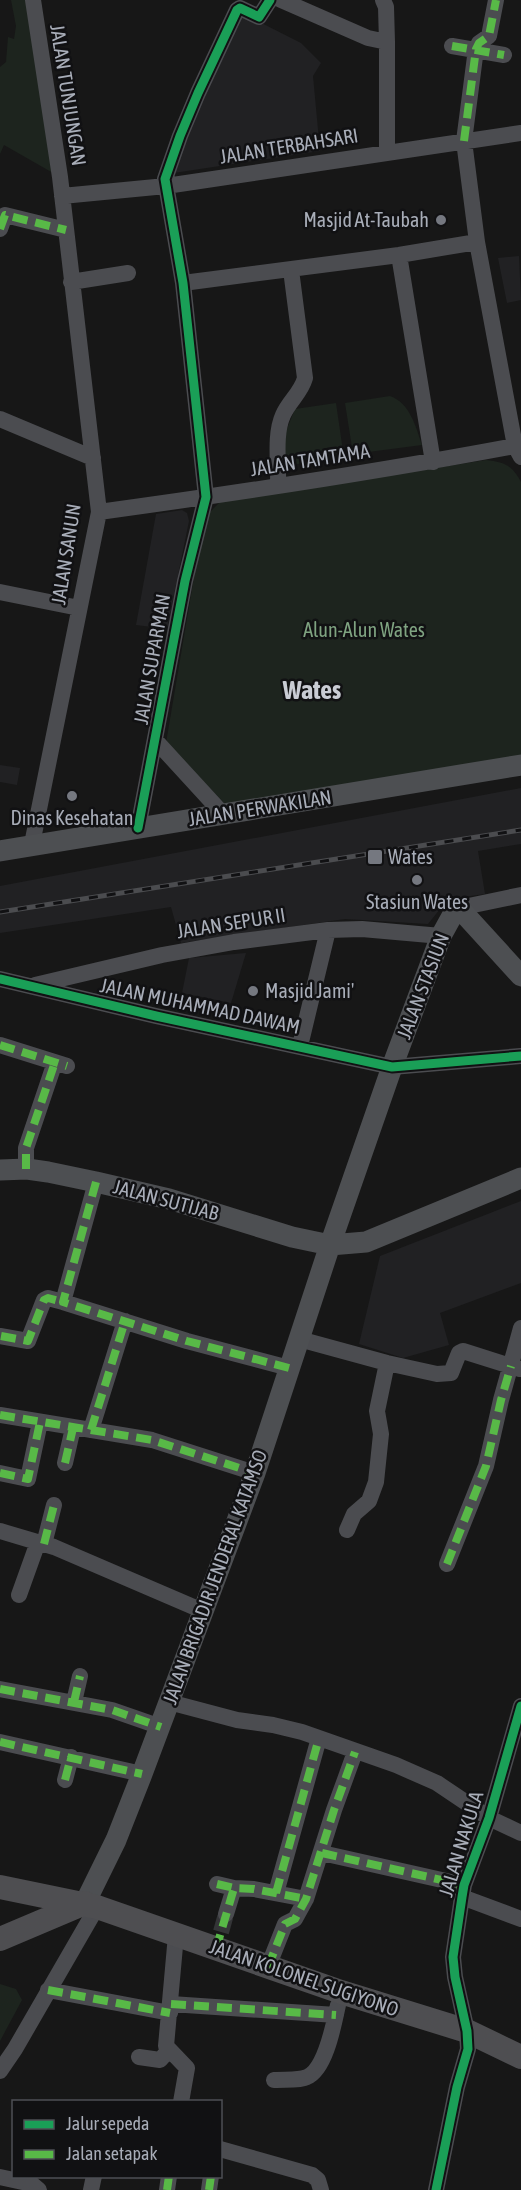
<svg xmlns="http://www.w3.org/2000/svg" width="521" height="2190" font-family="'Asap Condensed',sans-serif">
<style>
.built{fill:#212123}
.green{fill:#1d241e}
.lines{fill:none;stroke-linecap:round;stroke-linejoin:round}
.minor-tunnel{stroke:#343537;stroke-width:16;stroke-dasharray:16 8;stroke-linecap:butt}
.minor{stroke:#4b4c50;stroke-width:16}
.major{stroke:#4d4f52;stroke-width:21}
.highway{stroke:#4e4e51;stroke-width:24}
.rail-casing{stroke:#4b4c4f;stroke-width:5}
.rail{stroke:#111113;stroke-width:3;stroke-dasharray:9;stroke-linecap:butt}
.quiet{stroke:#58b947;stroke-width:8;stroke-dasharray:15 8;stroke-linecap:butt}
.cycleway-casing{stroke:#111113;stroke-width:13}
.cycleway{stroke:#1a9f57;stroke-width:9}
.poi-dot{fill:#757880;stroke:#111113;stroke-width:2}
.labels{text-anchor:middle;stroke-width:5;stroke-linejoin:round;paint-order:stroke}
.street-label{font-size:20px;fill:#a8adb8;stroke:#111113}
.poi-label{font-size:20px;fill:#a8adb8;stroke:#111113}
.park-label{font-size:20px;fill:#7fa381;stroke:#111113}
.district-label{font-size:26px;font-weight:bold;fill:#c9ccd4;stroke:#111113}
</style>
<rect width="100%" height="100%" fill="#171717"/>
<path class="built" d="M238 11 301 43 321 63 313 76 320 151 167 174Z
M519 256 521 300 507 303 498 258Z
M182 510 187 513 189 521 167 629 136 625 156 514Z
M0 765 20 768 17 785 0 782Z
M521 788V844L478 851 485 894 448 899 428 924 345 919 181 943 171 907 0 933V886Z
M246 953 231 1003 182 993 189 958Z
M521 1201V1283L440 1313 449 1345 403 1358 359 1344 380 1256Z"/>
<path class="green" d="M11 0H34L60 177 4 145 0 154V67L6 62 8 37 14 39 16 26Z
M390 396C410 403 416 427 422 445L353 454 345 403Z
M336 403 344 458 281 466 284 436 295 409Z
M486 460C504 462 512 465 521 482V757L225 804 166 743 204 518 220 502Z
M0 1984 16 1989 22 2000 0 2041Z"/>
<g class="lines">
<path class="minor-tunnel" d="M221 1932 226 1914"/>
<path class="minor" d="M281 0 368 38 387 42
M383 0 386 7 387 42V152
M496 0 489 36 479 43 476 49 464 141 477 242 515 446 521 445
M452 46 504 55
M62 196 166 186 521 133
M0 229 5 215 66 230
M399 255 433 462
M71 282 128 273
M183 283 399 255 477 242
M0 419 93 458
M278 486C279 464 274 435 283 415 289 401 301 393 305 378L291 270
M99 512C238 493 377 472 515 446L521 457
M0 592 79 608
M156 741 223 814
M138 828 185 581 206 497 183 283 165 179 180 136 198 93 237 10 240 8 259 17 270 0
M32 844 99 512 60 177 33 0
M459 908 521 895
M0 979 156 1016 392 1067 521 1056
M35 985 162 955 234 942 328 930 362 929 441 936
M0 1045 67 1066
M300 1046 328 930
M26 1169V1148L55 1062
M96 1182 63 1302 187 1341 289 1368
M0 1336 28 1341 44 1300 48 1298 63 1302
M299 1339 387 1363 437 1374 451 1373 459 1353 463 1351 520 1369
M0 1415 152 1440 255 1473
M91 1430 125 1321
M65 1463 73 1428
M0 1473 28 1479 40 1422
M347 1530 354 1514 369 1501 376 1482 381 1434 377 1411 387 1363
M0 1531 54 1547 203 1611
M44 1544 54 1505
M447 1564 486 1466 501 1400 521 1328
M19 1595 38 1542
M0 1689 112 1710 161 1727
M74 1702 80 1676
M169 1702 237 1720 273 1725 302 1732 396 1765 437 1783 489 1818 521 1833
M0 1742 142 1774
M65 1780 71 1757
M322 1853 464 1885
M217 1884 234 1888
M276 1893 319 1738
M462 1897 521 1919
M226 1914 234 1888 254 1889 306 1899
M176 1935 166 2046 187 2068 181 2102
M268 1967 285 1924 295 1919 306 1899 334 1810 355 1752
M48 1990 170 2013
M171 2004 336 2015
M139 2057 160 2060 168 2051
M0 2071 15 2049 97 1907
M274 2080C284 2079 299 2081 307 2077 326 2069 334 2023 338 2005
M220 2149 312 2175 318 2180 321 2190
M0 2177 32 2184 39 2190
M91 2190 94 2176
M167 2190 169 2176
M209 2190 211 2176
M436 2190 457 2087 468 2049 467 2031 455 1977 453 1957 462 1897 464 1885 489 1818 521 1706"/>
<path class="major" d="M0 851 521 765
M0 1170 27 1169 48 1172 96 1182 169 1199 292 1237 330 1245 366 1242 521 1178
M85 1903 116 1840 142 1774 255 1473 330 1245 392 1067 441 936 452 916 459 908 521 976"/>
<path class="highway" d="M0 1887 97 1907 341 1992 467 2031 521 2057
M0 1939 85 1903"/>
<defs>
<path id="rail" d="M0 912 521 830"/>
</defs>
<use href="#rail" class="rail-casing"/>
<use href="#rail" class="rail"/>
<path class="quiet" d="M452 46 504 55
M464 141 476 49 479 43 489 36 496 0
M0 229 5 215 66 230
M0 1045 67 1066
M26 1169V1148L55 1062
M96 1182 63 1302 187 1341 289 1368
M1 1336 28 1341 44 1300 48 1298 63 1302
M0 1415 152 1440 255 1473
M91 1430 125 1321
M65 1463 73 1428
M0 1473 28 1479 40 1422
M44 1544 54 1505
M447 1564 486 1466 501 1400 511 1366
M0 1689 112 1710 161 1727
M74 1702 80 1676
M0 1742 142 1774
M65 1780 71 1757
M322 1853 464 1885
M217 1884 234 1888
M276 1893 319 1738
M216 1949 234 1888 254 1889 306 1899
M268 1967 285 1924 295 1919 306 1899 334 1810 355 1752
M48 1990 170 2013
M171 2004 336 2015
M167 2190 169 2176
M209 2190 211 2176"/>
<defs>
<path id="cycleway" d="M138 828 185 581 206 497 183 283 165 179 180 136 198 93 237 10 240 8 259 17 270 0
M0 979 156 1016 392 1067 521 1056
M436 2190 457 2087 468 2049 467 2031 455 1977 453 1957 462 1897 464 1885 489 1818 521 1706"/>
</defs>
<use href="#cycleway" class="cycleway-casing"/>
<use href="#cycleway" class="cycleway"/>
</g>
<g class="poi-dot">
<circle cx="441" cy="220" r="6"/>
<circle cx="72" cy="796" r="6"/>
<rect x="367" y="849" width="16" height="16" rx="3"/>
<circle cx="417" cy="880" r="6"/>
<circle cx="253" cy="991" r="6"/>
</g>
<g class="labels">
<g class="street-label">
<text transform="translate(68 95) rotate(81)" y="7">JALAN TUNJUNGAN</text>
<text transform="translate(289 146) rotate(-9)" y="7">JALAN TERBAHSARI</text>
<text transform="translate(310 460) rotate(-9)" y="7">JALAN TAMTAMA</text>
<text transform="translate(66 554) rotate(-81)" y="7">JALAN SANUN</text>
<text transform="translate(152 659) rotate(-80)" y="7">JALAN SUPARMAN</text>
<text transform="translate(260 808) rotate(-9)" y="7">JALAN PERWAKILAN</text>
<text transform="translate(231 923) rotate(-9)" y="7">JALAN SEPUR II</text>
<text transform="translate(423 986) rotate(-69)" y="7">JALAN STASIUN</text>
<text transform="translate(200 1006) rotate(12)" y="7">JALAN MUHAMMAD DAWAM</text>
<text transform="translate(166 1200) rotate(15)" y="7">JALAN SUTIJAB</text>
<text transform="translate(215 1577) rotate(-70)" y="7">JALAN BRIGADIR JENDERAL KATAMSO</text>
<text transform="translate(461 1844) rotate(-73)" y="7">JALAN NAKULA</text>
<text transform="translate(304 1978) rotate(19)" y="7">JALAN KOLONEL SUGIYONO</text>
</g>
<g class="poi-label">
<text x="429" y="227" text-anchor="end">Masjid At-Taubah</text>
<text x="72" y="825">Dinas Kesehatan</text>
<text x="388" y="864" text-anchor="start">Wates</text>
<text x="417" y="909">Stasiun Wates</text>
<text x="265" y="998" text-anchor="start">Masjid Jami'</text>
</g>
<g class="park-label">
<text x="364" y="637">Alun-Alun Wates</text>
</g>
<g class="district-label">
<text x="312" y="699">Wates</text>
</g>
</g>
<rect x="12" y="2100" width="210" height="78" fill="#111113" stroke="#4d4f55" stroke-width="1.5"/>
<rect x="24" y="2120" width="30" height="9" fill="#1a9f57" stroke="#4d4f55" stroke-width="1.5"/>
<text x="66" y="2130" font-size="18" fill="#a8adb8">Jalur sepeda</text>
<rect x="24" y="2150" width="30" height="9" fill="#58b947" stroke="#4d4f55" stroke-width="1.5"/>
<text x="66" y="2160" font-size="18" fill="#a8adb8">Jalan setapak</text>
</svg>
